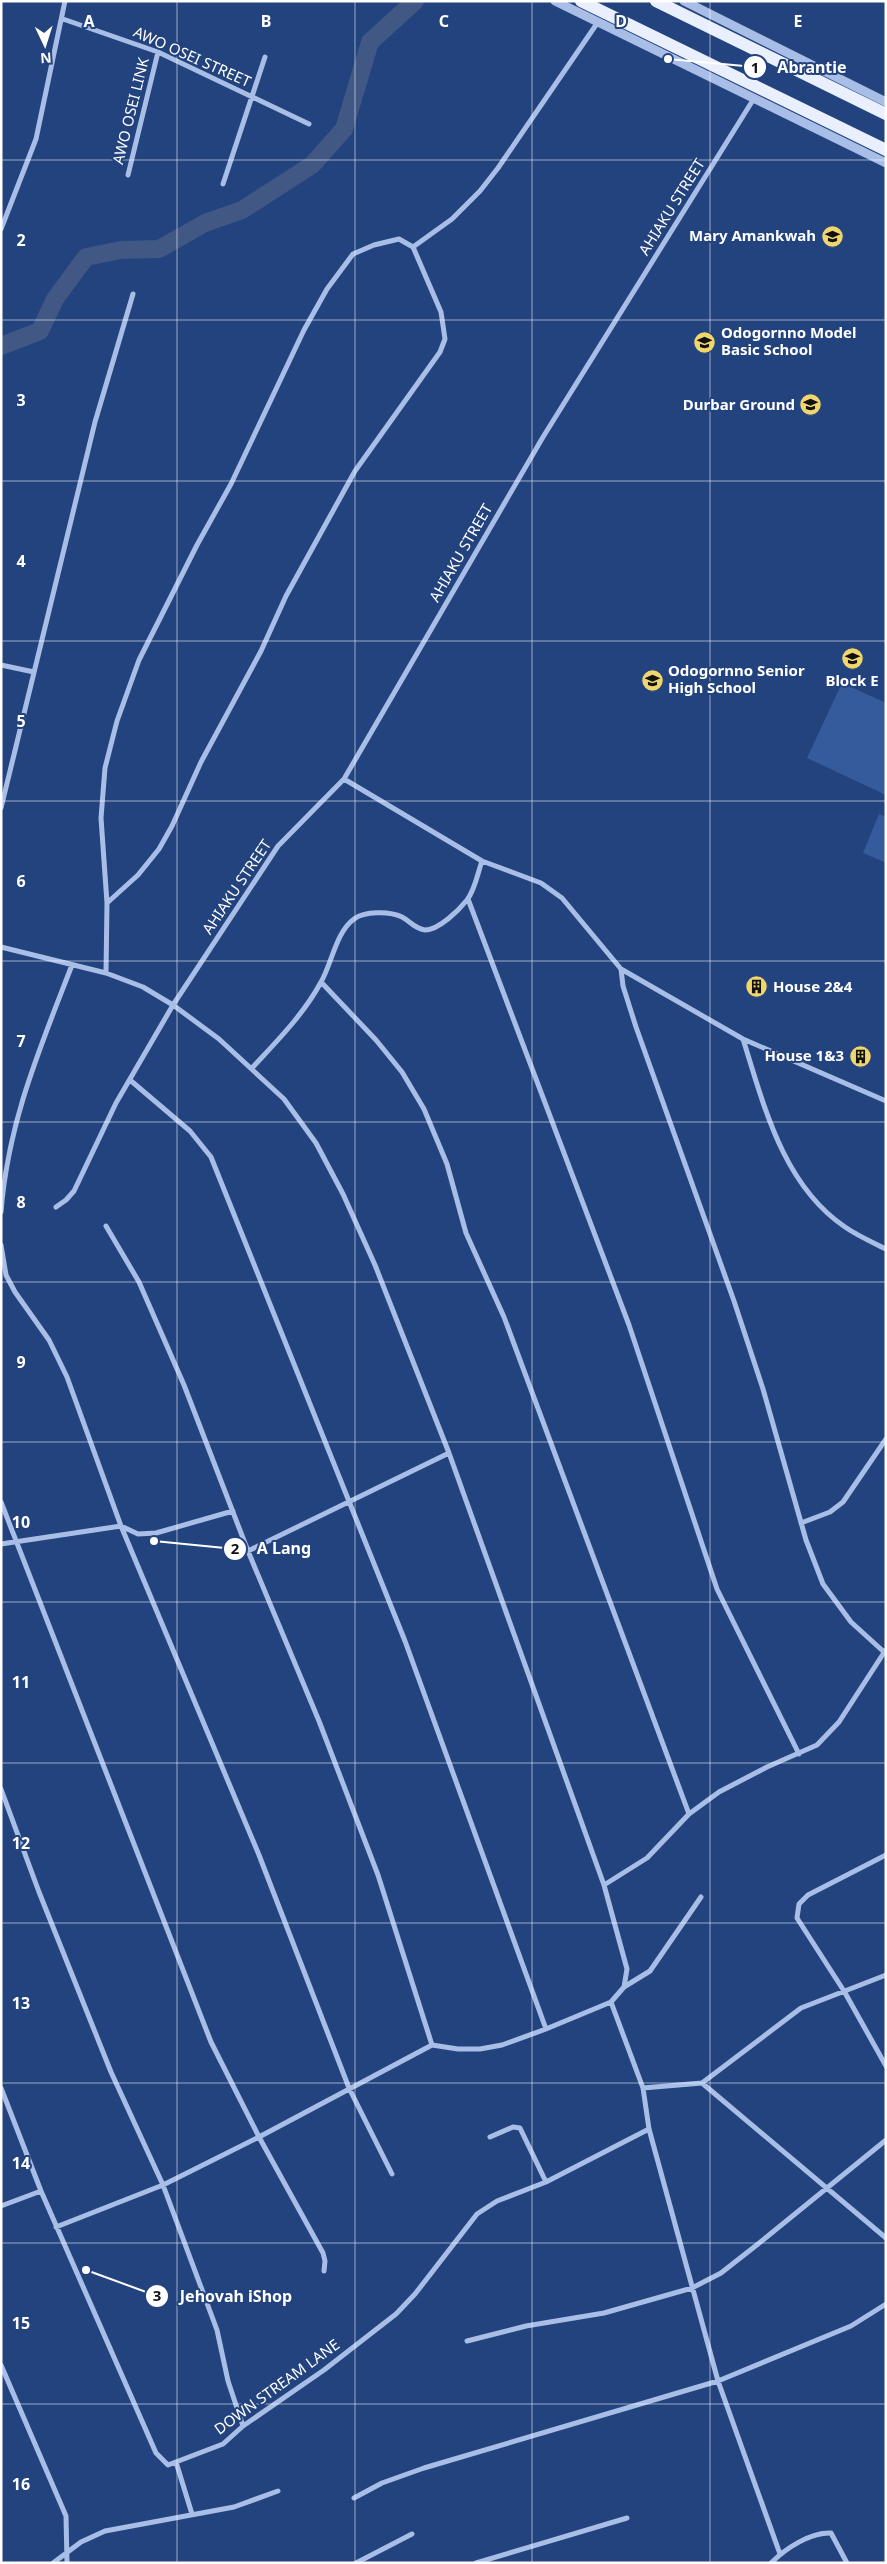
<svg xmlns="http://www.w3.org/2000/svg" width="887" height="2564" font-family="'Noto Sans',sans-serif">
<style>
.garden{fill:#365b9c}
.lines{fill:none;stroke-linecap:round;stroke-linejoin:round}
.river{stroke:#405883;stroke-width:18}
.minor{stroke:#a8bee6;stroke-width:5}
.tertiary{stroke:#a8bee6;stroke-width:9}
.primary{stroke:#e9effd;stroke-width:12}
.grid{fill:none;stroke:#fff;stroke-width:1;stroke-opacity:0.55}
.labels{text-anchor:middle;stroke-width:4;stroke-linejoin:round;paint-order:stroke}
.street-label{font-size:15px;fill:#fff;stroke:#23437e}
.poi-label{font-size:15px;font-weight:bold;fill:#fff;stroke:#23437e;text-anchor:end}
.grid-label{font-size:16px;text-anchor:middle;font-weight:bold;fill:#fff;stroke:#23437e;stroke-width:4;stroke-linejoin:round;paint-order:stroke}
.leader{fill:none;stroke:#fff;stroke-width:2}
.callout-dot{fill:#fff;stroke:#23437e;stroke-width:2}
.mark-label{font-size:15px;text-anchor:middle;font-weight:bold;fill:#111}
.callout-label{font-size:16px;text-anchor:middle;font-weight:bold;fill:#fff;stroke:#23437e;stroke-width:4;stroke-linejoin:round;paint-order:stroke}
</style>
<rect width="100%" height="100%" fill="#23437e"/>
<path class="garden" d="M842 683 886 703V795L807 758Z
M879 814 886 817V857L884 862 863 853Z"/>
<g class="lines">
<path class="river" d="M1 346 40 331 55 299 86 257 121 250 159 249 205 223 242 210 312 165 344 129 370 42 415 1"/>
<path class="minor" d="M63 19 158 52 309 124
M128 175 158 52
M223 184 265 57
M1 229 36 139 65 1
M413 247 452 219 480 191 498 168 598 22
M1 665 34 672
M344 779 482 861 541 883 562 898 621 969 743 1039 886 1101
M1 808 95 422 133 294
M468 899 629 1325 717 1589 799 1754
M1 947 106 973 143 987 173 1005 219 1039 284 1099 316 1143 343 1194 375 1265 449 1453 604 1885 627 1969 624 1987 611 2002 546 2029 502 2045 480 2049H458L432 2045 259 2137 163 2185 56 2227
M621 969 623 986 636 1027 734 1301 763 1389 806 1540 823 1584 851 1622 884 1652
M106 973 107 903 101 818 105 768 117 721 139 660 197 545 231 484 304 330 327 289 353 254 374 245 399 239 413 247 441 312 445 339 440 352 355 471 286 596 261 651 201 762 172 826 159 849 138 875 107 903
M321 982 376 1040 402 1072 424 1109 447 1164 466 1233 504 1317 689 1814
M743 1039C764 1106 783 1185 845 1227 858 1236 872 1242 886 1249
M252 1068C277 1041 304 1014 321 982 332 963 336 932 354 919 364 911 390 911 402 917 410 921 415 929 425 930 439 930 459 910 467 900 475 890 478 872 482 861
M130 1080 190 1131 211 1157 405 1641 546 2029
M56 1207 66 1200 74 1191 116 1103 173 1005 278 846 344 779 543 437 753 100
M1 1212C8 1122 40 1048 72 965
M106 1226 139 1282 184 1385 248 1551 319 1721 378 1875 432 2045
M1 1245 6 1275 15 1292 49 1340 67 1377 121 1526 259 1855 349 2088 392 2174
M1 1502 211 2042 259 2137 323 2253 325 2261 324 2271
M801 1523 830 1512 843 1502 886 1439
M1 1544 121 1526 138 1534 156 1533 233 1511
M248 1551 449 1453
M1 1789 39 1892 111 2072 163 2185 217 2330 228 2381 243 2426
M886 1855 808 1895 799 1904 797 1918 844 1991 886 2066
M604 1885 647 1858 689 1814 719 1792 767 1767 817 1745 839 1722 885 1651
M624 1987 650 1971 701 1897
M611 2002 643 2088 649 2129 718 2381 780 2554
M702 2083 886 2238
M1 2088 41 2191 156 2453 168 2465 223 2444 243 2426 324 2370 396 2314 415 2294 477 2214 497 2201 546 2182 649 2129
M643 2088 702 2083 801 2008 886 1975
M490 2137 513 2127 520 2128 546 2182
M1 2206 41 2191
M467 2341 526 2326 604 2313 692 2288 721 2273 758 2244 886 2140
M1 2365 66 2516 67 2563
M176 2462 192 2514
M354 2498 382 2483 424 2468 718 2381 851 2326 886 2304
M53 2563 81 2542 105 2531 234 2507 278 2491
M356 2563 412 2534
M476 2563 627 2518
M771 2563C785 2549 810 2532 831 2533L847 2563"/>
<path class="tertiary" d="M555 1 886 163
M684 1 886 102"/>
<path class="primary" d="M581 1 886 150
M656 1 886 114"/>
</g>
<path class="grid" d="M177 1V2563M355 1V2563M532 1V2563M710 1V2563M1 160H886M1 320H886M1 481H886M1 641H886M1 801H886M1 961H886M1 1122H886M1 1282H886M1 1442H886M1 1602H886M1 1763H886M1 1923H886M1 2083H886M1 2243H886M1 2404H886"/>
<defs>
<symbol id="school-disc" viewBox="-11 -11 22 22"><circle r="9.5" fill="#f1d76b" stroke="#23437e"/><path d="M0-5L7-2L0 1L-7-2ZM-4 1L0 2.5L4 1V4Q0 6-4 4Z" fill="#111"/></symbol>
<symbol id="building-disc" viewBox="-11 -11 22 22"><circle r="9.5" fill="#f1d76b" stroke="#23437e"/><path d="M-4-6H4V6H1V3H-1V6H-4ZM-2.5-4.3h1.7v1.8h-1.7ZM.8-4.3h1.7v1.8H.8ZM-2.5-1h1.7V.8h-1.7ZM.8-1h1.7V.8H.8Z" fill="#111"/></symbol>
</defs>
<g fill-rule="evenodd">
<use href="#school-disc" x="820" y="224" width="25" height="25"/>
<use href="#school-disc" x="692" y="330" width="25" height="25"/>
<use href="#school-disc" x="798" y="392" width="25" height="25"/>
<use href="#school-disc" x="840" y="646" width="25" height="25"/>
<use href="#school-disc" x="640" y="668" width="25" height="25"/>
<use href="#building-disc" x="744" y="974" width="25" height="25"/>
<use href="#building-disc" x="848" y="1044" width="25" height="25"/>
</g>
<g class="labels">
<g class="street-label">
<text transform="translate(192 57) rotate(24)" y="5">AWO OSEI STREET</text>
<text transform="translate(131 111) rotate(-76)" y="5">AWO OSEI LINK</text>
<text transform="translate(672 207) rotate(-58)" y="5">AHIAKU STREET</text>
<text transform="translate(461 553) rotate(-60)" y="5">AHIAKU STREET</text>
<text transform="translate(237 887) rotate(-56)" y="5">AHIAKU STREET</text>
<text transform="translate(277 2387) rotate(-36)" y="5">DOWN STREAM LANE</text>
</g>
<g class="poi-label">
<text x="816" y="241">Mary Amankwah</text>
<text x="721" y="338" text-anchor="start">Odogornno Model<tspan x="721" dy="17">Basic School</tspan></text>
<text x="795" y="410">Durbar Ground</text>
<text x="668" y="676" text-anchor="start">Odogornno Senior<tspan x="668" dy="17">High School</tspan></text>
<text x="852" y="686" text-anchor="middle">Block E</text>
<text x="773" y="992" text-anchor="start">House 2&amp;4</text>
<text x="844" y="1061">House 1&amp;3</text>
</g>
</g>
<g class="grid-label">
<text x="89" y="27">A</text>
<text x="266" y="27">B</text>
<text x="444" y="27">C</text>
<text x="621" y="27">D</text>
<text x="798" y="27">E</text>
<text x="21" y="246">2</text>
<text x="21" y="406">3</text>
<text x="21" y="567">4</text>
<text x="21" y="727">5</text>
<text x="21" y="887">6</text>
<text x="21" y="1047">7</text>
<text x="21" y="1208">8</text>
<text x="21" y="1368">9</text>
<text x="21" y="1528">10</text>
<text x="21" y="1688">11</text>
<text x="21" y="1849">12</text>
<text x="21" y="2009">13</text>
<text x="21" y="2169">14</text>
<text x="21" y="2329">15</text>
<text x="21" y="2490">16</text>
</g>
<path class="leader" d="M668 59L755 67M154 1541L235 1549M86 2270L157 2296"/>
<g class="callout-dot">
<circle cx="668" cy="59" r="5"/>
<circle cx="154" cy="1541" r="5"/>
<circle cx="86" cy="2270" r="5"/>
<circle cx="755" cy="67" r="12"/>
<circle cx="235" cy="1549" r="12"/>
<circle cx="157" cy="2296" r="12"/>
</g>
<g class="mark-label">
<text x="755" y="73">1</text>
<text x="235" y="1554">2</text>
<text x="157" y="2301">3</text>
</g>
<g class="callout-label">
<text x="812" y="73">Abrantie</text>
<text x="284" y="1554">A Lang</text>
<text x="236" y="2302">Jehovah iShop</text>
</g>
<rect width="887" height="2564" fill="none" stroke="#ffffff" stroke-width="5"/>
<g transform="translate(45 45) rotate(176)" stroke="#23437e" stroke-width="4" paint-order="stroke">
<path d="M0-4L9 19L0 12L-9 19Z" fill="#ffffff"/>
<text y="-8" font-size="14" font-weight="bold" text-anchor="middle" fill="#ffffff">N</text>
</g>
</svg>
